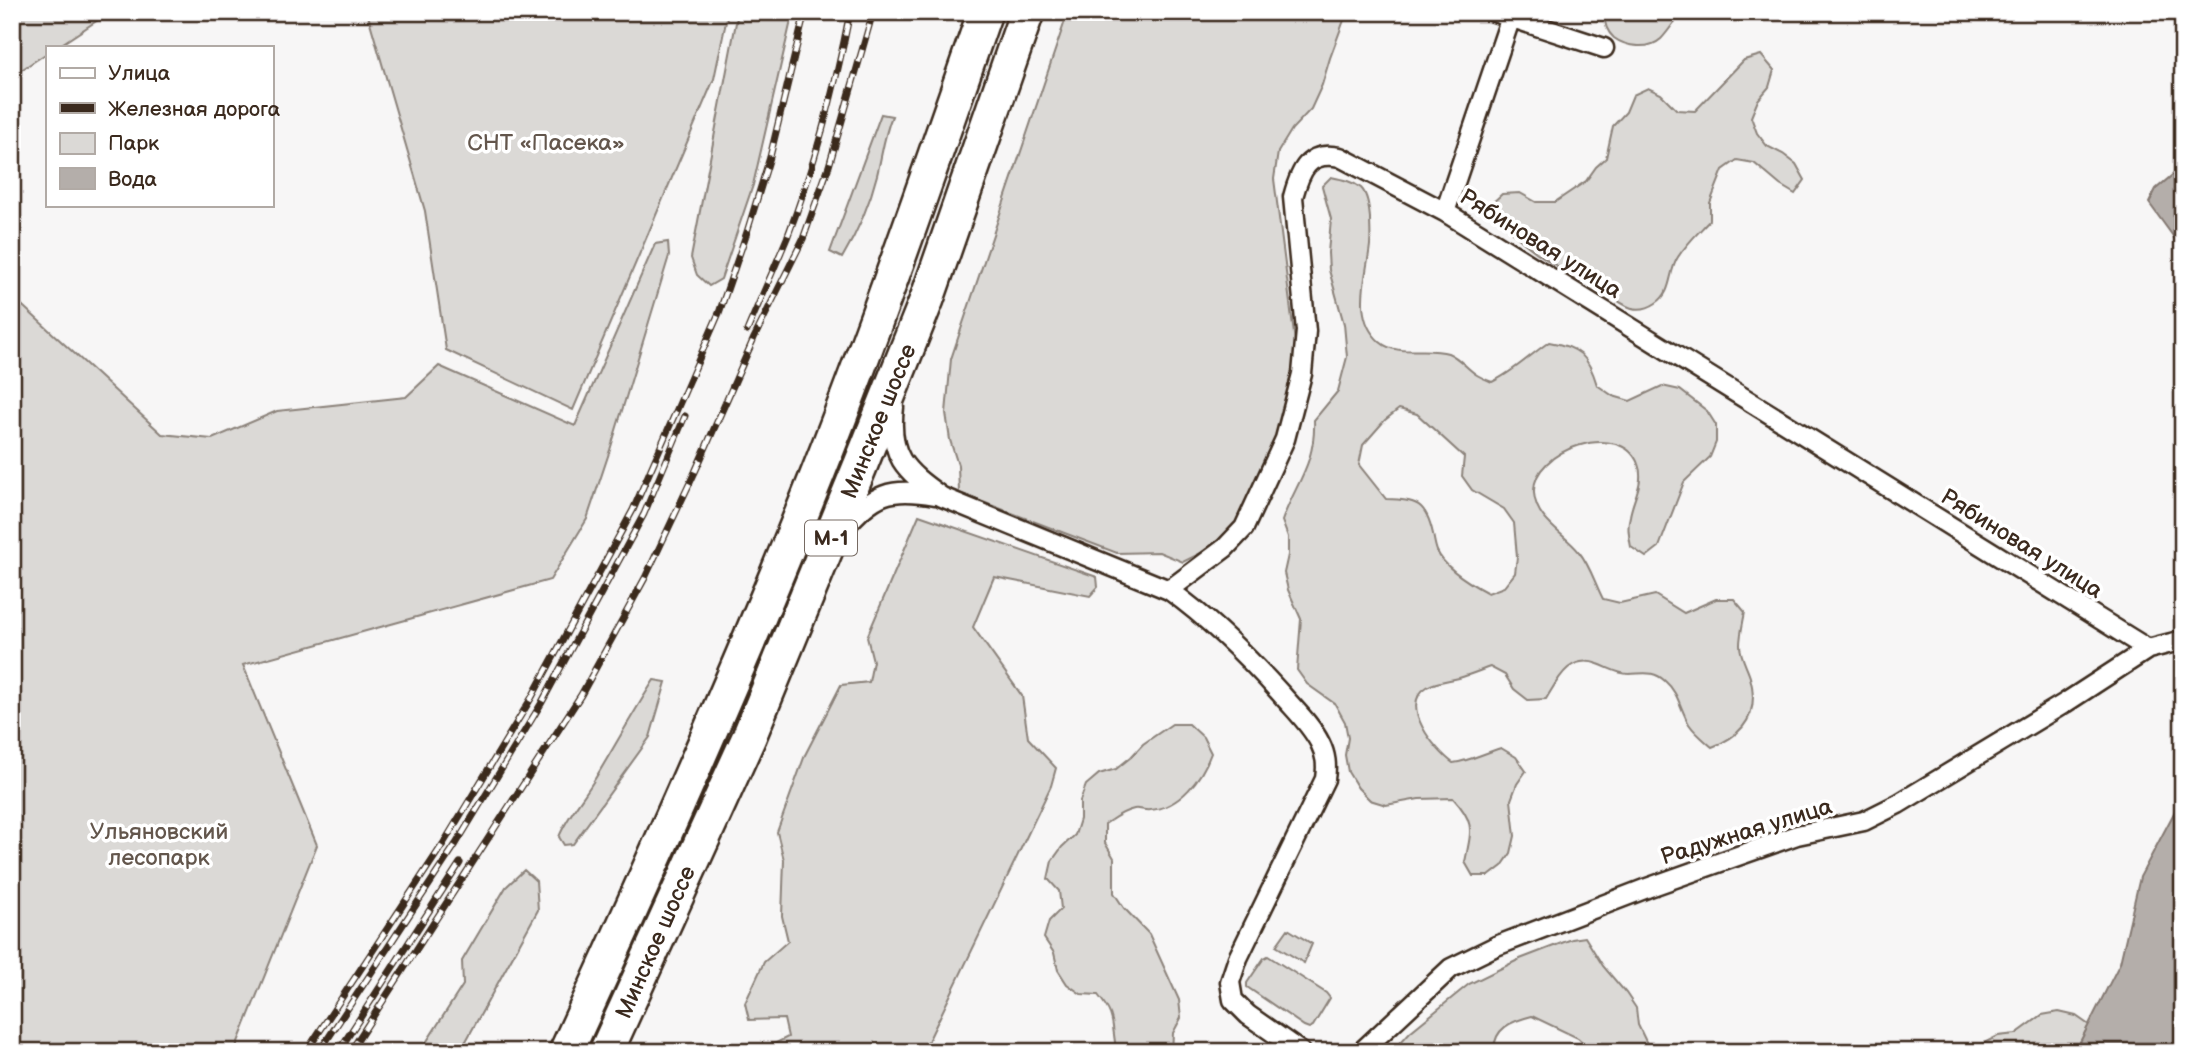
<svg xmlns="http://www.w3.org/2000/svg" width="2195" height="1064" font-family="'Balsamiq Sans',sans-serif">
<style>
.green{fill:#dbd9d6;stroke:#8b827a;stroke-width:2;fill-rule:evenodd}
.water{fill:#b4aeaa;stroke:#847972;stroke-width:2}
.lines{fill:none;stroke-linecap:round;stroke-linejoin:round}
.street-casing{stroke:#3b2a1e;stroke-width:23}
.highway-casing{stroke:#3b2a1e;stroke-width:38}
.street{stroke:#fff;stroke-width:18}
.highway{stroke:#fff;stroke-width:33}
.rail-casing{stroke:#3b2a1e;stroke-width:7}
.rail{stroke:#fff;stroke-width:4.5;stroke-dasharray:13;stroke-linecap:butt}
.labels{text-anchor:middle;stroke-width:7;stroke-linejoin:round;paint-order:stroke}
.shield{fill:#fff;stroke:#766a62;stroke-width:2}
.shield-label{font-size:21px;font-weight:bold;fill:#3b2a1e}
.park-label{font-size:23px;fill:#63564c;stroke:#fff}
.street-label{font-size:23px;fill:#3b2a1e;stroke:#fff}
</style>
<rect width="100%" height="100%" fill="#f7f6f6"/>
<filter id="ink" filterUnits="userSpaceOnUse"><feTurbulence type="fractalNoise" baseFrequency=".0143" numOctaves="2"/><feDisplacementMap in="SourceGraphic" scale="14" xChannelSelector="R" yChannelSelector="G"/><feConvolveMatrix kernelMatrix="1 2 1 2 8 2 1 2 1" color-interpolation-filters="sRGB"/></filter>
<g filter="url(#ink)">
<path class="green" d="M12 12H110L57 47H47V53L12 76Z
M367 12H728L714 79 573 410 446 350 425 211Z
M738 12H793L753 185 721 279 709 286 697 275 691 258Z
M1068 12H1347L1330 58 1322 85 1311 109 1292 129 1278 152 1274 179 1295 342V371L1287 422 1246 509 1229 531 1209 549 1183 562 1159 552 1117 553 959 493 958 465 950 440 946 413 951 359Z
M1604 12H1682C1675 20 1669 31 1661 39 1649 50 1626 47 1614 38 1606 31 1604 21 1604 12Z
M1761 55 1774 70 1769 87 1758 100 1751 117 1757 133 1767 146 1783 154 1796 164 1805 180 1795 194 1780 185 1754 163 1737 160 1723 170 1710 203V220C1699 232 1687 243 1678 257 1668 272 1673 292 1656 303 1631 320 1615 296 1595 285 1586 279 1575 276 1566 271 1538 256 1507 232 1489 206L1502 194 1520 193 1536 202H1555L1586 181 1596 167 1606 158 1613 126 1626 112 1633 95 1648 88 1661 94 1677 110 1695 111 1744 60Z
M881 114 892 116C884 135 882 155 877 175 870 203 857 233 842 258L830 252Z
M1331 177C1341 179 1352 181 1361 188 1368 195 1369 209 1370 218 1370 227 1371 236 1370 245 1367 276 1351 317 1380 342 1397 357 1427 346 1448 353 1460 358 1467 369 1477 375 1482 378 1487 380 1492 382 1512 373 1530 355 1549 342 1579 347 1588 355 1597 385L1613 396 1630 401 1662 386 1680 390 1707 411 1716 425V442L1710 457 1684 482 1659 547 1646 557 1631 547C1629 536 1627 527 1630 516 1633 498 1645 482 1638 464 1622 420 1531 449 1534 493 1536 521 1564 533 1579 552 1590 565 1595 584 1603 599L1620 603 1655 595 1684 613 1716 599H1734L1745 612C1743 623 1740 635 1740 645 1740 656 1747 667 1750 677 1760 713 1744 735 1712 747 1704 740 1695 733 1689 724 1680 709 1679 693 1665 681 1653 670 1643 674 1629 674 1618 674 1609 668 1598 664 1570 653 1558 679 1546 699L1528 700 1514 689 1505 675 1490 667C1479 671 1469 675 1459 678 1448 681 1437 681 1427 687 1398 705 1435 750 1453 763 1470 761 1484 753 1501 748L1516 757 1526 771 1517 784 1511 800 1515 836 1511 853 1502 866 1489 876H1473L1465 862C1471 831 1476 823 1453 798L1419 799 1386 805 1370 800 1358 788 1348 772 1345 755 1348 738 1345 722 1335 704 1307 684 1297 670 1301 619 1288 590 1284 573 1288 555V537L1282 521C1295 484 1316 464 1314 420L1338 391 1347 357 1344 324 1329 270 1328 253 1331 219 1322 186ZM1399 409 1417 414 1464 457 1462 476 1472 490 1504 509 1514 523 1517 557 1515 573 1504 587 1488 593C1471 584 1445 569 1437 551 1435 546 1434 539 1433 534 1426 502 1417 500 1386 499L1359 465 1363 445 1385 420Z
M668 242 669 256 610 450 587 519 550 580 243 665 317 845 234 1052H12V296L162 434 212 439 277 411 406 397 439 366 575 426 655 244Z
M919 515 1097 577 1098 587 1090 596 994 577 973 627 1022 696 1028 738 1056 768 1051 786 923 1052H763L768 1047 788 1037 784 1019 749 1020 745 1003 764 962 788 941 782 916 784 860 777 832 805 755 841 685 869 682 873 661 867 637Z
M654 680 666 682 650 737 573 844 564 845 559 837C567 817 581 801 593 782 614 748 632 714 654 680Z
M1172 724H1189L1203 737 1211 753C1202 778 1180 808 1150 810 1145 811 1139 808 1134 809 1123 811 1114 818 1105 824V843L1114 858V893L1124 908 1149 934 1179 1000 1181 1018 1173 1033 1172 1052H1117C1110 1024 1118 1020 1098 995L1081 994 1067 984 1058 970 1054 953 1044 938 1049 921 1061 909 1059 891 1048 879 1052 861 1062 847 1075 835 1080 819V801L1086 785 1099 774 1116 769 1131 757 1143 744Z
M524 870 536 881 538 910 460 1052H420L463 985 462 961 506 887Z
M1288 929 1312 944 1304 963 1276 946Z
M1585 937 1603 966 1626 993 1636 1008 1638 1025 1651 1052H1593L1578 1038 1532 1016C1512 1021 1493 1028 1494 1052H1392L1410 1032 1469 984 1520 959 1572 939Z
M1268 956 1326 993 1330 998 1313 1026 1309 1028 1304 1026 1247 987V983L1264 958Z
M2059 1012 2076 1016 2089 1025 2075 1052H1958L1968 1051 1998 1036 2016 1034 2042 1015Z"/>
<path class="water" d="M2183 166V250L2149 203 2156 189Z
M2183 796V1052H2075L2120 963 2140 877Z"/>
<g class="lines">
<defs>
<path id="street" d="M1494 12 1604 48
M1445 212 1511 17
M894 407C888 456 904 470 942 497L1169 590C1211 620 1248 657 1283 696 1296 711 1311 725 1320 743 1326 755 1327 765 1325 779L1238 958 1230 982 1233 1000 1248 1015 1301 1052
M844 528C874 493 890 487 935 495
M1169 590 1225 548 1244 528 1285 439 1302 374 1306 331 1293 197C1300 171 1308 150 1340 157L1445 212 2148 649
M1361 1052 1451 968 1496 946 1647 888 1797 835 1864 821 1898 804 2065 703 2148 649 2183 640"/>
<path id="highway" d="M566 1052C654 861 740 669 818 473 878 321 931 167 985 12
M606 1052 749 737 861 464 927 299 1027 12"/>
</defs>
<use href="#street" class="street-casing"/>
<use href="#highway" class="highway-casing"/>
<use href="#street" class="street"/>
<use href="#highway" class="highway"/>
<defs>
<path id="rail" d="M747 331C760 300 774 269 787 238 815 165 835 89 850 12
M306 1052 443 844 532 697 633 510 719 313 747 232 770 157 805 12
M319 1052 456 844 541 704 644 514 685 416
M338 1052 460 863
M350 1052 581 695 645 578 695 472 754 338 803 239 829 166 873 12"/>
</defs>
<use href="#rail" class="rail-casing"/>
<use href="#rail" class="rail"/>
</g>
</g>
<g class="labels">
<rect class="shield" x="805" y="520.5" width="52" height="35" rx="5"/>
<g class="shield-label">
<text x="831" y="545">М-1</text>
</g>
<g class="park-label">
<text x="546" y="150">СНТ «Пасека»</text>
<text x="159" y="839">Ульяновский<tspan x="159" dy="26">лесопарк</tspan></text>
</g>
<g class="street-label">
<text transform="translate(1541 243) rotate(32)" y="8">Рябиновая улица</text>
<text transform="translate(878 421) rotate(-68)" y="8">Минское шоссе</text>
<text transform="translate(2022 543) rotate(32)" y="8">Рябиновая улица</text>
<text transform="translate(1746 831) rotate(-17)" y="8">Радужная улица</text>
<text transform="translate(655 942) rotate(-66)" y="8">Минское шоссе</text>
</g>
</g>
<rect width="2195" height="1064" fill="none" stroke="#fff" stroke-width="42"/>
<rect x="21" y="21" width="2153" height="1022" fill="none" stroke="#3b2a1e" stroke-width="2.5" filter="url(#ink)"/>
<rect x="46" y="46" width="228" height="161" fill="#ffffff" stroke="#b1aaa5" stroke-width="2"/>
<rect x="60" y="68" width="35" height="10" fill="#ffffff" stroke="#b1aaa5" stroke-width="2"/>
<text x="108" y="80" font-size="21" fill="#3b2a1e">Улица</text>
<rect x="60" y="103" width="35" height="10" fill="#3b2a1e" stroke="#b1aaa5" stroke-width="2"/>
<text x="108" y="116" font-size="21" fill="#3b2a1e">Железная дорога</text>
<rect x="60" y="133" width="35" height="21" fill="#dbd9d6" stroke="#b1aaa5" stroke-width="2"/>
<text x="108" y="150" font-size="21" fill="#3b2a1e">Парк</text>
<rect x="60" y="168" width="35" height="21" fill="#b4aeaa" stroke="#b1aaa5" stroke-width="2"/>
<text x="108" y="186" font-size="21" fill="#3b2a1e">Вода</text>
</svg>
